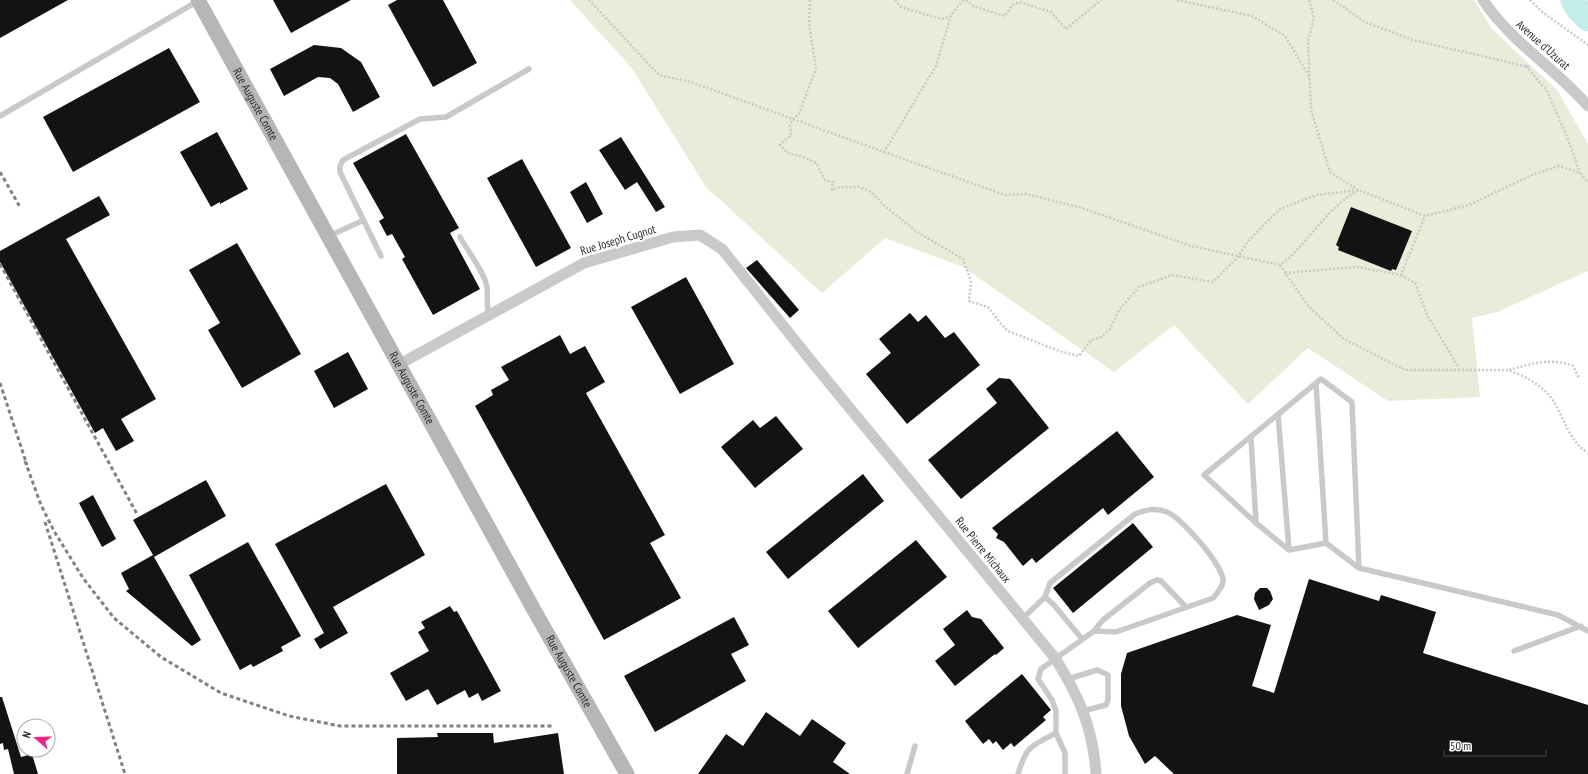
<svg xmlns="http://www.w3.org/2000/svg" width="1588" height="774" font-family="'PT Sans Narrow',sans-serif">
<style>
.green{fill:#eaebd8}
.lines{fill:none;stroke-linecap:round;stroke-linejoin:round}
.river{stroke:#c3eceb;stroke-width:25}
.building{fill:#131313}
.path{stroke:#c9c9c9;stroke-width:2.5;stroke-dasharray:2 2;stroke-linecap:butt}
.lane{stroke:#c9c9c9;stroke-width:5.5}
.street{stroke:#c9c9c9;stroke-width:11}
.secondary{stroke:#b6b6b6;stroke-width:15}
.rail{stroke:#818181;stroke-width:3;stroke-dasharray:4 3;stroke-linecap:butt}
.labels{text-anchor:middle;stroke-width:4;stroke-linejoin:round;paint-order:stroke}
.street-label{font-size:12px;fill:#2c2c2c;stroke:#fff}
</style>
<rect width="100%" height="100%" fill="#fff"/>
<path class="green" d="M570 0H1474L1492 29 1558 91 1588 144V271L1497 312 1472 318 1480 397 1388 401 1308 348 1248 404 1174 325 1114 372 963 267 885 238 822 293 706 187 631 67Z"/>
<g class="lines">
<path class="river" d="M1573 0 1578 9 1588 19"/>
</g>
<path class="building" d="M0 0H68L0 38Z
M273 0H351L291 33Z
M397 0H443L477 63 433 87 388 5Z
M314 45 341 48 361 62 380 97 353 112 338 84 330 78 318 77 284 96 270 69Z
M169 48 200 102 73 172 43 117Z
M217 132 248 189 220 204V202L211 207 180 152Z
M406 134 459 228 450 233 480 289 433 315 402 259 405 257 392 234 387 236 379 221 384 218 353 163Z
M621 137 665 207 656 212 637 182 625 190 599 150Z
M522 159 571 248 536 267 487 178Z
M586 182 603 214 587 223 570 192Z
M99 196 110 215 66 239 156 399 121 419 134 441 116 451 103 428 95 433 0 262V251Z
M1351 207 1412 231 1396 270 1392 269 1391 271 1338 250 1339 247 1336 245Z
M237 243 301 354 242 388 208 330 220 323 189 270Z
M757 260 799 310 790 318 746 268Z
M686 277 734 364 680 394 631 307Z
M910 313 918 322 926 315 945 338 954 332 980 365 907 424 866 374 891 353 879 339Z
M560 335 570 354 585 346 605 382 586 393 665 535 650 543 681 598 604 640 475 406 493 395 491 390 509 380 501 367Z
M348 352 368 389 334 408 314 371Z
M999 378 1010 379 1049 428 961 499 928 460 997 403 986 389Z
M776 416 803 449 755 488 721 447 753 420 760 428Z
M1117 431 1154 477 1108 515 1103 508 1036 563 1032 558 1023 566 1004 542 996 538 998 534 992 528Z
M863 474 884 501 788 579 766 552Z
M206 480 226 516 154 557 201 640 192 646 126 591 129 589 121 573 153 555 133 520Z
M386 484 425 555 333 607 348 633 320 649 314 639 324 633 275 544Z
M93 495 116 539 102 547 79 503Z
M1133 523 1153 547 1073 613 1053 588Z
M916 540 947 577 858 648 828 611Z
M248 542 301 636 281 647 283 651 253 667 251 664 240 670 189 575Z
M1309 579 1379 601 1381 595 1436 612 1423 653 1588 705V774H1174L1155 756 1145 764 1129 736 1121 706V674L1127 653 1237 615 1271 625 1252 686 1274 693Z
M1260 588H1267L1270 591 1273 599 1269 605 1259 610 1254 599 1255 593Z
M450 606 454 612 457 611 501 691 482 701 478 693 469 698 465 690 437 705 428 689 406 701 390 673 429 651 418 632 425 628 421 622Z
M967 610 972 617 981 619 1004 648 996 655 995 654 955 686 935 661 955 645 943 629Z
M734 617 749 645 731 654 746 681 655 732 624 676Z
M1022 674 1051 710 1043 717 1046 720 1014 747 1011 743 1003 750 996 741 993 744 989 739 983 744 965 721Z
M0 697H2L21 757 32 754 38 774H14L8 749 4 750 3 743 0 744Z
M766 712 800 736 812 719 846 743 833 762 850 774H698L726 734 743 746Z
M437 733H493L494 743 558 733 564 774H397V738L438 737Z"/>
<g class="lines">
<path class="path" d="M589 0 659 75 691 82 884 152 936 66 951 15 963 0
M810 0 809 23 816 68 799 114 792 120 790 126 791 135 780 145 788 153 804 157 816 163 825 180 833 182 832 190 840 187H860L871 192 886 207 917 232 963 259 971 281 969 301 988 307 1001 324 1008 331 1059 351 1079 356 1091 340 1101 337 1110 329 1119 310 1139 287 1172 275 1213 282 1238 257 1249 240 1280 209 1316 195 1359 190
M895 0 901 7 924 14 941 19 951 16
M966 0 975 7 1005 16 1012 5 1019 2 1051 12 1066 29 1101 0
M1177 0 1252 16 1285 36 1309 76
M1309 0 1314 17 1308 42 1311 110 1330 172 1358 190
M1333 0 1365 22 1413 40 1529 67
M1530 0 1541 11 1588 45
M1526 66 1547 91 1566 134 1580 173
M884 152 1005 195 1026 194 1082 208 1191 246 1280 265C1310 243 1324 209 1359 190L1425 216 1469 205 1534 174 1559 166 1580 173 1588 183
M1280 265 1309 307 1344 339 1405 370H1508C1525 376 1544 386 1554 402 1565 420 1569 441 1588 453
M1285 273 1357 267 1401 275 1425 216
M1401 275 1415 283 1427 315 1459 368
M1509 370C1531 364 1551 357 1573 366L1579 378"/>
<path class="lane" d="M0 116 198 1
M329 236 364 220
M460 237C467 250 485 273 487 287 488 297 486 305 489 315
M381 256 340 172V166L343 160 420 119 446 117 529 69
M1316 383 1326 543
M1278 414 1289 550
M1251 438 1256 523
M1359 568 1352 402 1321 379 1204 475 1256 523 1289 550 1326 543 1359 568 1558 615 1588 631
M1045 597 1054 605 1082 639
M1022 619 1045 597 1050 583 1135 514C1146 510 1155 507 1167 512 1181 517 1225 567 1223 582 1222 588 1217 593 1213 598L1116 632 1094 631 1041 669 1038 679 1052 700 1056 711V733L1065 753V774
M1094 631 1103 620 1150 583 1157 580 1161 581 1186 607
M1514 651 1581 626
M1068 679 1097 670 1108 675V700L1106 705 1083 711
M907 774 915 746
M1018 774C1027 745 1030 747 1056 733"/>
<path class="street" d="M1483 0C1511 42 1555 68 1588 106
M398 365 584 263 673 237 700 235 722 249 812 362 1055 658C1079 696 1093 728 1096 774"/>
<path class="secondary" id="s1" d="M198 0 534 610 627 774"/>
<path class="rail" d="M0 172 20 207
M0 264 137 514
M0 383 27 465
M25 461 41 505 54 531 83 578 114 618 161 657 221 693 289 716 340 726H553
M45 522 125 774"/>
</g>
<g class="labels">
<g class="street-label">
<text transform="translate(1543 45) rotate(42)" y="4">Avenue d'Uzurat</text>
<text dy="4" stroke="none"><textPath href="#s1" startOffset="119">Rue Auguste Comte</textPath></text>
<text transform="translate(618 240) rotate(-17)" y="4">Rue Joseph Cugnot</text>
<text dy="4" stroke="none"><textPath href="#s1" startOffset="443">Rue Auguste Comte</textPath></text>
<text transform="translate(983 550) rotate(51)" y="4">Rue Pierre Michaux</text>
<text dy="4" stroke="none"><textPath href="#s1" startOffset="767">Rue Auguste Comte</textPath></text>
</g>
</g>
<g transform="translate(36 738) rotate(290)"><circle r="19" fill="#ffffff" stroke="#ababab"/>
<path d="M0-3L7 15L0 10L-7 15Z" fill="#eb2686"/>
<text y="-6" font-size="11" font-weight="bold" text-anchor="middle" fill="#2c2c2c">N</text>
</g>
<path d="M1444 750v6h102v-6" fill="none" stroke="#2c2c2c" stroke-width="2"/>
<text x="1450" y="750" font-size="12" fill="#2c2c2c" stroke="#ffffff" stroke-width="3" paint-order="stroke">50 m</text>
</svg>
